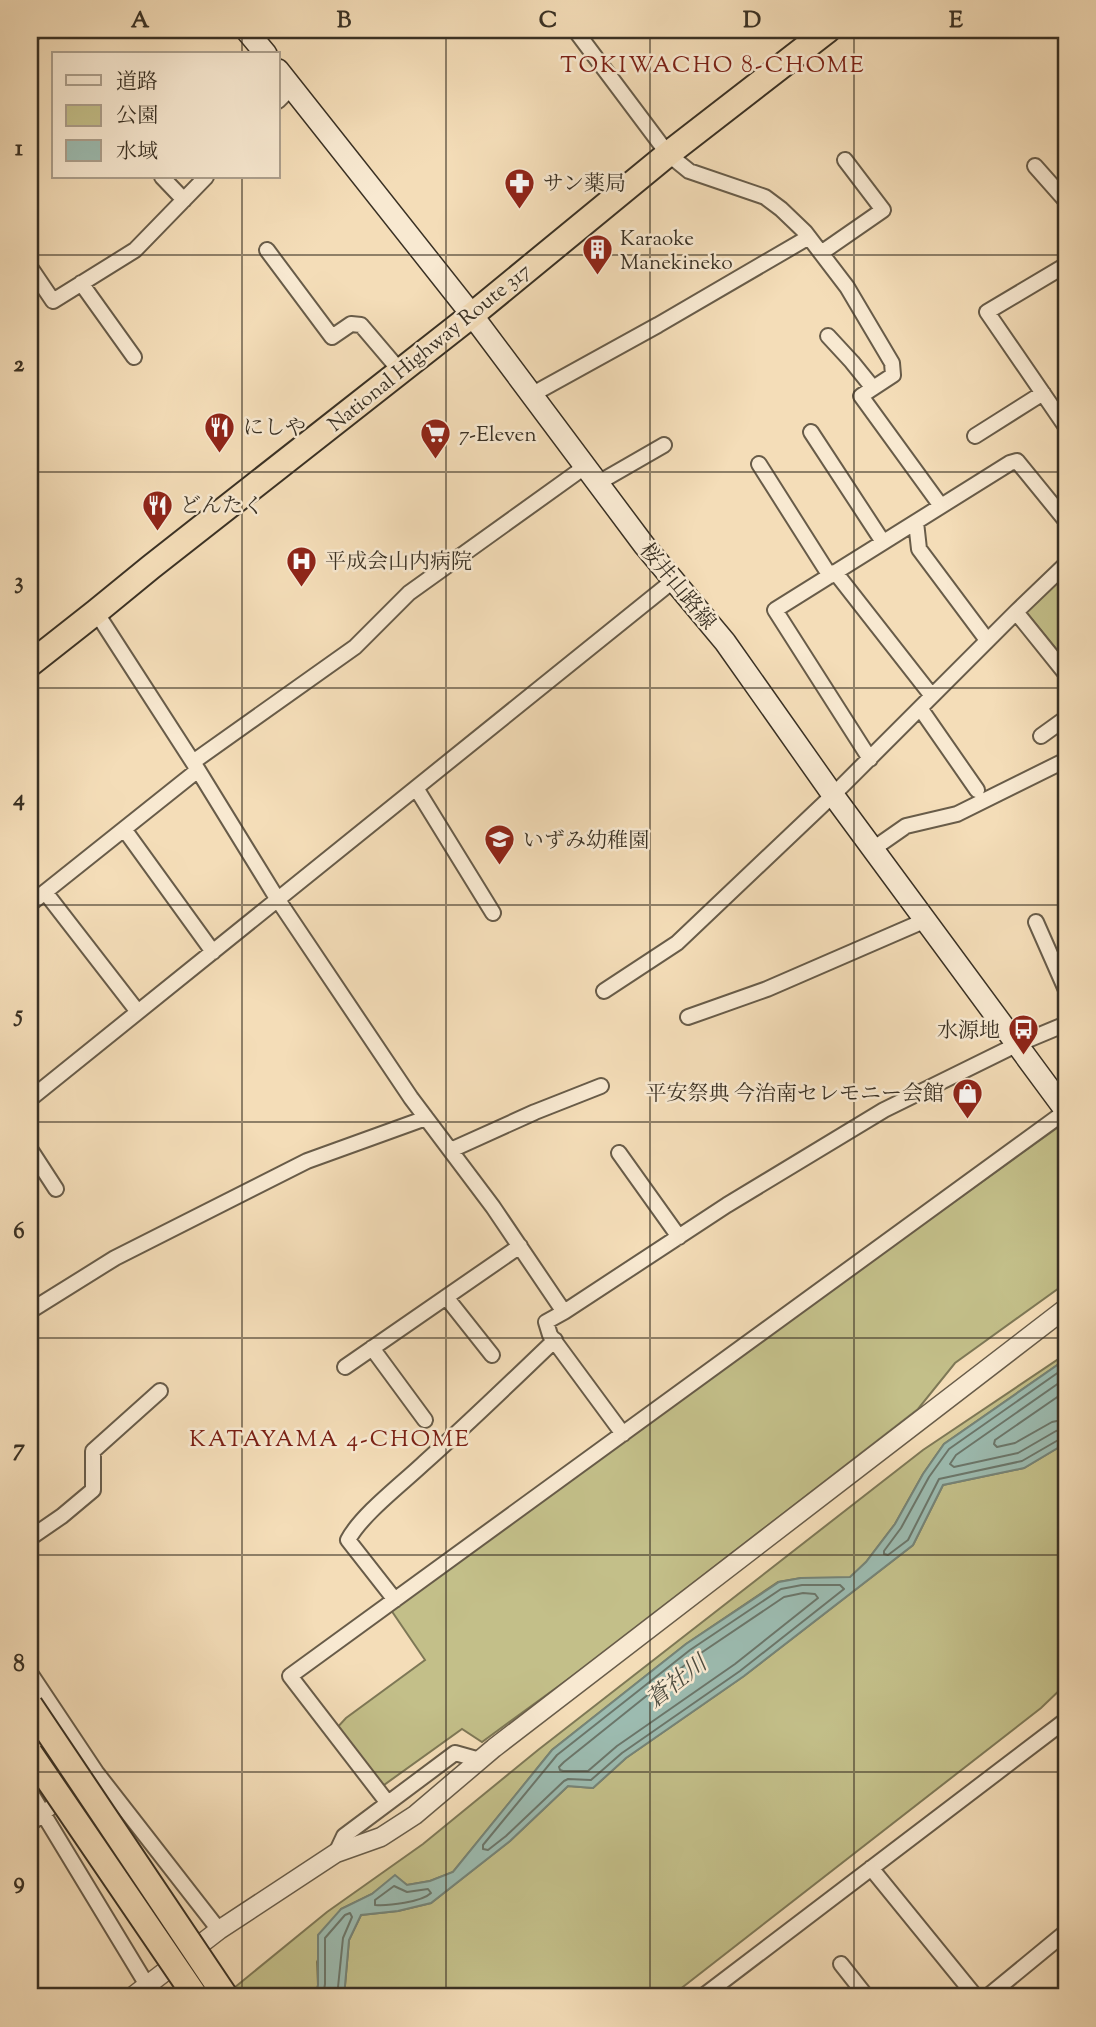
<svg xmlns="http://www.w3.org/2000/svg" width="1096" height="2027" font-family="'Sorts Mill Goudy','Noto Serif JP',serif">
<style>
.green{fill:#c3bf89;stroke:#7e7856;stroke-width:2}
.water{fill:#9cbbb0;stroke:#758478;stroke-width:2}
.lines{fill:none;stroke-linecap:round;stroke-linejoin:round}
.shore{stroke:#6b766a;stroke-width:2}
.minor-casing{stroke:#685c49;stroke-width:18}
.tertiary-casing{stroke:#685c49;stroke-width:21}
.secondary-casing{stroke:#3a3124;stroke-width:24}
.trunk-casing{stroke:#3a3124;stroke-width:28}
.minor{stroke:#f8e9d1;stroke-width:14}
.tertiary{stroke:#f8e9d1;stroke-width:18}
.secondary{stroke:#f8e9d1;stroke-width:21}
.trunk{stroke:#f4ddb8;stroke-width:24}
.trunk-bridge-casing{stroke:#3a3124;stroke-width:28;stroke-linecap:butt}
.trunk-bridge{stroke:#f4ddb8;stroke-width:24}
.grid{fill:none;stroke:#3a3124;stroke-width:2;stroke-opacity:0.55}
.labels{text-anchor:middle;stroke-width:5;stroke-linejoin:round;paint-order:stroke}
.poi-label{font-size:21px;fill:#3a3124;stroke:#f8e9d1;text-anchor:start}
.street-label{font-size:21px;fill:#3a3124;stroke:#f8e9d1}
.neighbourhood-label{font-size:23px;letter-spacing:2px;fill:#7a1f14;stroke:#f8e9d1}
.water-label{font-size:23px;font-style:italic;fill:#4e4d40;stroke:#f8e9d1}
.neatline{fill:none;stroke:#3a3124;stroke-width:2.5}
.grid-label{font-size:23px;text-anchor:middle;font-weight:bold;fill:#3a3124}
</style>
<rect width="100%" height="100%" fill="#f4ddb8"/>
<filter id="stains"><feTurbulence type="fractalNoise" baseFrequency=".00286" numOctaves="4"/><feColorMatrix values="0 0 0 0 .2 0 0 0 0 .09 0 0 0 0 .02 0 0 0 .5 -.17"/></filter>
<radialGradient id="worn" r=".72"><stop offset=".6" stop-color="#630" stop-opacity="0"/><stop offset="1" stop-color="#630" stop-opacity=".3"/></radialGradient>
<path class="green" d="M1066 573V661L1026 612Z
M1057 1128 1066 1140V1283L955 1363 918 1409 589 1664 482 1742 462 1729 377 1790 333 1732 346 1718 425 1660 391 1610 856 1272Z
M1066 1354V1359L944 1444 923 1474 895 1524 866 1562 850 1578H801L778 1582 686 1644 552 1750 453 1872 430 1881 407 1885 395 1876 372 1894 341 1909 317 1962 318 1985 316 1997H223L327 1912 423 1844 538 1750 923 1450Z
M1066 1443V1684L1041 1708 670 1997H344L349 1940 361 1915 398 1911 431 1903 510 1841 568 1786 593 1788 626 1758 744 1676 913 1545 943 1485 1024 1468Z"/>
<path class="water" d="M1066 1359V1443L1024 1468 943 1485 913 1545 744 1676 626 1758 593 1788 568 1786 510 1841 431 1903 398 1911 361 1915 349 1940 344 1997H316L318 1985V1935L341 1909 372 1894 395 1875 407 1885 430 1881 453 1872 552 1750 686 1644 779 1582 801 1578 850 1577 866 1562 895 1524 923 1474 944 1444Z"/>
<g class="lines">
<path class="shore" d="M1066 1367 949 1449 929 1477 901 1528 884 1551V1554L888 1555 908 1540 939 1479 1022 1461 1060 1439 1066 1438
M1066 1378 956 1455 950 1464 954 1467 1018 1453 1056 1431 1066 1429
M1066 1391 995 1440 994 1444 997 1447 1015 1443 1052 1422 1066 1419
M802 1585H840L844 1589 740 1671 622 1753 591 1780 568 1779 564 1781 506 1836 488 1850 483 1849V1845L557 1755 690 1650 781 1589Z
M803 1593 815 1594 818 1598 735 1664 617 1746 588 1771H563L560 1770 559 1767 564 1762 695 1657 784 1597Z
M394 1886 407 1892 428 1889 431 1893C422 1902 388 1906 375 1905V1900Z
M323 1997 325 1984V1938L345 1915 350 1913 352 1917 343 1938 337 1997"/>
<defs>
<path id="minor" d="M575 30 668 154 689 171 765 197 781 209 805 232 847 287 892 363 893 375 861 396 941 506
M30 36 37 30
M278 101 292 87
M1035 166 1066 201
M162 177 184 200
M267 250 332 337 351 324 361 325 401 372
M821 253 883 210 845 160
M1066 265 987 312 1066 427
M30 267 53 301 135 250 206 177
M81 283 134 357
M828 336 852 362 873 388
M533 394 658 325 809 237
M811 432 883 542
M975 436 1043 393
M759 464 830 576
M598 483 664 445
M916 522 919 549 987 640
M835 572 932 696
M96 612 198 770 278 900 411 1098 493 1207 564 1312 727 1205 884 1110 1018 1044 1066 1024
M1016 612 1066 674
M920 708 977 790
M1041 736 1066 718
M870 759 775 610 1010 463 1017 461 1066 521
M193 762 355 647 409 593 586 466
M416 788 493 913
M124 829 213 952
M873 849 906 826 957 814 1066 760
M45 892 138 1012
M30 904 198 770
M1036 922 1066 990
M604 991 677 943 833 795 1016 612 1066 564
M688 1017 767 989 926 920
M30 1099 674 580
M30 1149 56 1189
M451 1150 535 1112 601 1086
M619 1153 679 1237
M446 1297 492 1355
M30 1311 115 1258 307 1161 426 1118
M564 1312 546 1322 550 1335 623 1434
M372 1348 425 1420
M345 1367 520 1246
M30 1538 62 1516 93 1490V1451L160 1391
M395 1600 348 1540C361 1515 403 1483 424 1463 469 1423 511 1382 555 1340
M30 1673 96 1772 219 1930
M30 1792 147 1985
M387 1802 290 1676 1066 1111
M30 1824 86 1779
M336 1853 344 1836 455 1753 480 1760
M871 1868 976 1997
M841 1964 867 1997
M702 1997 1066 1720
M987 1997 1066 1932"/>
<path id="tertiary" d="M132 1997 219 1930 336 1853 381 1837 415 1815 494 1748 1066 1308"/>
<path id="secondary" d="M246 30 266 54
M278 70 472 315 644 545 725 642 833 795 1066 1111"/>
<path id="trunk" d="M30 664 96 612 151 567 472 315 668 154 828 30"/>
</defs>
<use href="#minor" class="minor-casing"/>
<use href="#tertiary" class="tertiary-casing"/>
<use href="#secondary" class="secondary-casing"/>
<use href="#trunk" class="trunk-casing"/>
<use href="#minor" class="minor"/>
<use href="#tertiary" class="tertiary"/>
<use href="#secondary" class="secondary"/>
<use href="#trunk" class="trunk"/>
<defs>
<path id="trunk-bridge" d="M30 1705 226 1997
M30 1753 196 1997"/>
</defs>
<use href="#trunk-bridge" class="trunk-bridge-casing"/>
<use href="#trunk-bridge" class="trunk-bridge"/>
</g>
<path class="grid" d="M242 30V54M446 30V1997M650 30V1997M854 30V1997M242 177V1997M30 255H1066M30 472H1066M30 688H1066M30 905H1066M30 1122H1066M30 1338H1066M30 1555H1066M30 1772H1066"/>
<defs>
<symbol id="pharmacy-pin" viewBox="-11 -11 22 30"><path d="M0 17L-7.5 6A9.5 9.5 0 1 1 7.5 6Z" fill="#8f2418" stroke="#f8e9d1"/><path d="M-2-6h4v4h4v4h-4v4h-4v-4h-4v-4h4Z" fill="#fff"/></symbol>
<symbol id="building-pin" viewBox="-11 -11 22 30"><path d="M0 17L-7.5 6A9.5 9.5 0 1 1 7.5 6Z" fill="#8f2418" stroke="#f8e9d1"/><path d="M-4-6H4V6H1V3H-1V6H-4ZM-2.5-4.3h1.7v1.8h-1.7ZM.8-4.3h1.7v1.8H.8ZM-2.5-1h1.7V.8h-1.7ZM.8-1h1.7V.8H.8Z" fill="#fff"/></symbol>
<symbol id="restaurant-pin" viewBox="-11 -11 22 30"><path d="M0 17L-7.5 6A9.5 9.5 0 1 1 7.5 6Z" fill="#8f2418" stroke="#f8e9d1"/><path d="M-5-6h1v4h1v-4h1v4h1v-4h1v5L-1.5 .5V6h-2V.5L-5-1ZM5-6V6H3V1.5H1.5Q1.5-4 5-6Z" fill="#fff"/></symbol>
<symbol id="supermarket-pin" viewBox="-11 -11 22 30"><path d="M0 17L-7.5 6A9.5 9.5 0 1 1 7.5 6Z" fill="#8f2418" stroke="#f8e9d1"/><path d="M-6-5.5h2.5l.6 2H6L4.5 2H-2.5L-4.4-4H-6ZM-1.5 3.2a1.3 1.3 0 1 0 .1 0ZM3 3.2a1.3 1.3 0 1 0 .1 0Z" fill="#fff"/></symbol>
<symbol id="hospital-pin" viewBox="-11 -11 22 30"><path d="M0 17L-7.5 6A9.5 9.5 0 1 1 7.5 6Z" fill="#8f2418" stroke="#f8e9d1"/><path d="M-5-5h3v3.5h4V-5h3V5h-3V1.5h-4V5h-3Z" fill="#fff"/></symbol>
<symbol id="school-pin" viewBox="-11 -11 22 30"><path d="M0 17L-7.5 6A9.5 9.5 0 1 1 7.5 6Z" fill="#8f2418" stroke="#f8e9d1"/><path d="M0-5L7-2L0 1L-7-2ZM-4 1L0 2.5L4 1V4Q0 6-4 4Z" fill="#fff"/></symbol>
<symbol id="bus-pin" viewBox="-11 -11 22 30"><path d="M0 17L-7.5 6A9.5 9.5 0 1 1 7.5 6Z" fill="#8f2418" stroke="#f8e9d1"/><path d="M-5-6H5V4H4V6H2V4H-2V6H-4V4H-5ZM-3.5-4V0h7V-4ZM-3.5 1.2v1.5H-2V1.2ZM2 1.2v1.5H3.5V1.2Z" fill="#fff"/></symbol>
<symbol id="shop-pin" viewBox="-11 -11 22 30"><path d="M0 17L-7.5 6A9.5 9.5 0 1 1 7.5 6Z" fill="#8f2418" stroke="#f8e9d1"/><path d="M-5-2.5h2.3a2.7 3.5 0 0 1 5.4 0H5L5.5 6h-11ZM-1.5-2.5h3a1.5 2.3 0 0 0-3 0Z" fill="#fff"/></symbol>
</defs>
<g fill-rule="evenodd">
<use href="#pharmacy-pin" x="502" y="166" width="35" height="47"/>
<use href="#building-pin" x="580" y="232" width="35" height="47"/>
<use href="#restaurant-pin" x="202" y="410" width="35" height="47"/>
<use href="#supermarket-pin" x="418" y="416" width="35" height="47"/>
<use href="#restaurant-pin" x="140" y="488" width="35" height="47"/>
<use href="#hospital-pin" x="284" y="544" width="35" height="47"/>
<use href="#school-pin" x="482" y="822" width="35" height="47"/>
<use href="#bus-pin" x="1006" y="1012" width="35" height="47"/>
<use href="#shop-pin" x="950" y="1076" width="35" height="47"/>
</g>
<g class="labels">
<g class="poi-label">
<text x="543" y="190">サン薬局</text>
<text x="620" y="245">Karaoke<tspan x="620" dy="24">Manekineko</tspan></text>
<text x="243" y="434">にしや</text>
<text x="459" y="441">7-Eleven</text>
<text x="180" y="512">どんたく</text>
<text x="325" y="568">平成会山内病院</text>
<text x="523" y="847">いずみ幼稚園</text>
<text x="1000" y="1037" text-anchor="end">水源地</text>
<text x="944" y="1100" text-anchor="end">平安祭典 今治南セレモニー会館</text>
</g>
<g class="street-label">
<text transform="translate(429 347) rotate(-39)" y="7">National Highway Route 317</text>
<text transform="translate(678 586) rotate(50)" y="7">桜井山路線</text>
</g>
<g class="neighbourhood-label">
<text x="713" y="72">TOKIWACHO 8-CHOME</text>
<text x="330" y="1446">KATAYAMA 4-CHOME</text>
</g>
<g class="water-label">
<text transform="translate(676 1681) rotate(-38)" y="8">蒼社川</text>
</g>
</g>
<rect width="1096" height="2027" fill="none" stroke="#f4ddb8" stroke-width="77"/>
<rect x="52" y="52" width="228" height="126" fill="#f8e9d1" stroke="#ac9f8c" stroke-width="2"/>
<rect x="66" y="75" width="35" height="10" fill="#f8e9d1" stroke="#ac9f8c" stroke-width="2"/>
<text x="116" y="88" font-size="21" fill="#3a3124">道路</text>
<rect x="66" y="105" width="35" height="21" fill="#c3bf89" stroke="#ac9f8c" stroke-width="2"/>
<text x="116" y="122" font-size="21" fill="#3a3124">公園</text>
<rect x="66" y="140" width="35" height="21" fill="#9cbbb0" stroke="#ac9f8c" stroke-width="2"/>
<text x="116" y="158" font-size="21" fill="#3a3124">水域</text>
<rect x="38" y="38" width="1020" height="1950" class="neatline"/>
<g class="grid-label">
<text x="140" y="27">A</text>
<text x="344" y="27">B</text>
<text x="548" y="27">C</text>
<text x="752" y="27">D</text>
<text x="956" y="27">E</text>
<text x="19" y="155">1</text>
<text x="19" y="371">2</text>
<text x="19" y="588">3</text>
<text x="19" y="805">4</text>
<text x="19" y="1021">5</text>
<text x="19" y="1238">6</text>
<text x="19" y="1455">7</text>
<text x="19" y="1671">8</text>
<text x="19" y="1888">9</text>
</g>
<rect width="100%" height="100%" filter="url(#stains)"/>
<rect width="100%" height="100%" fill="url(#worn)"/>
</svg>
